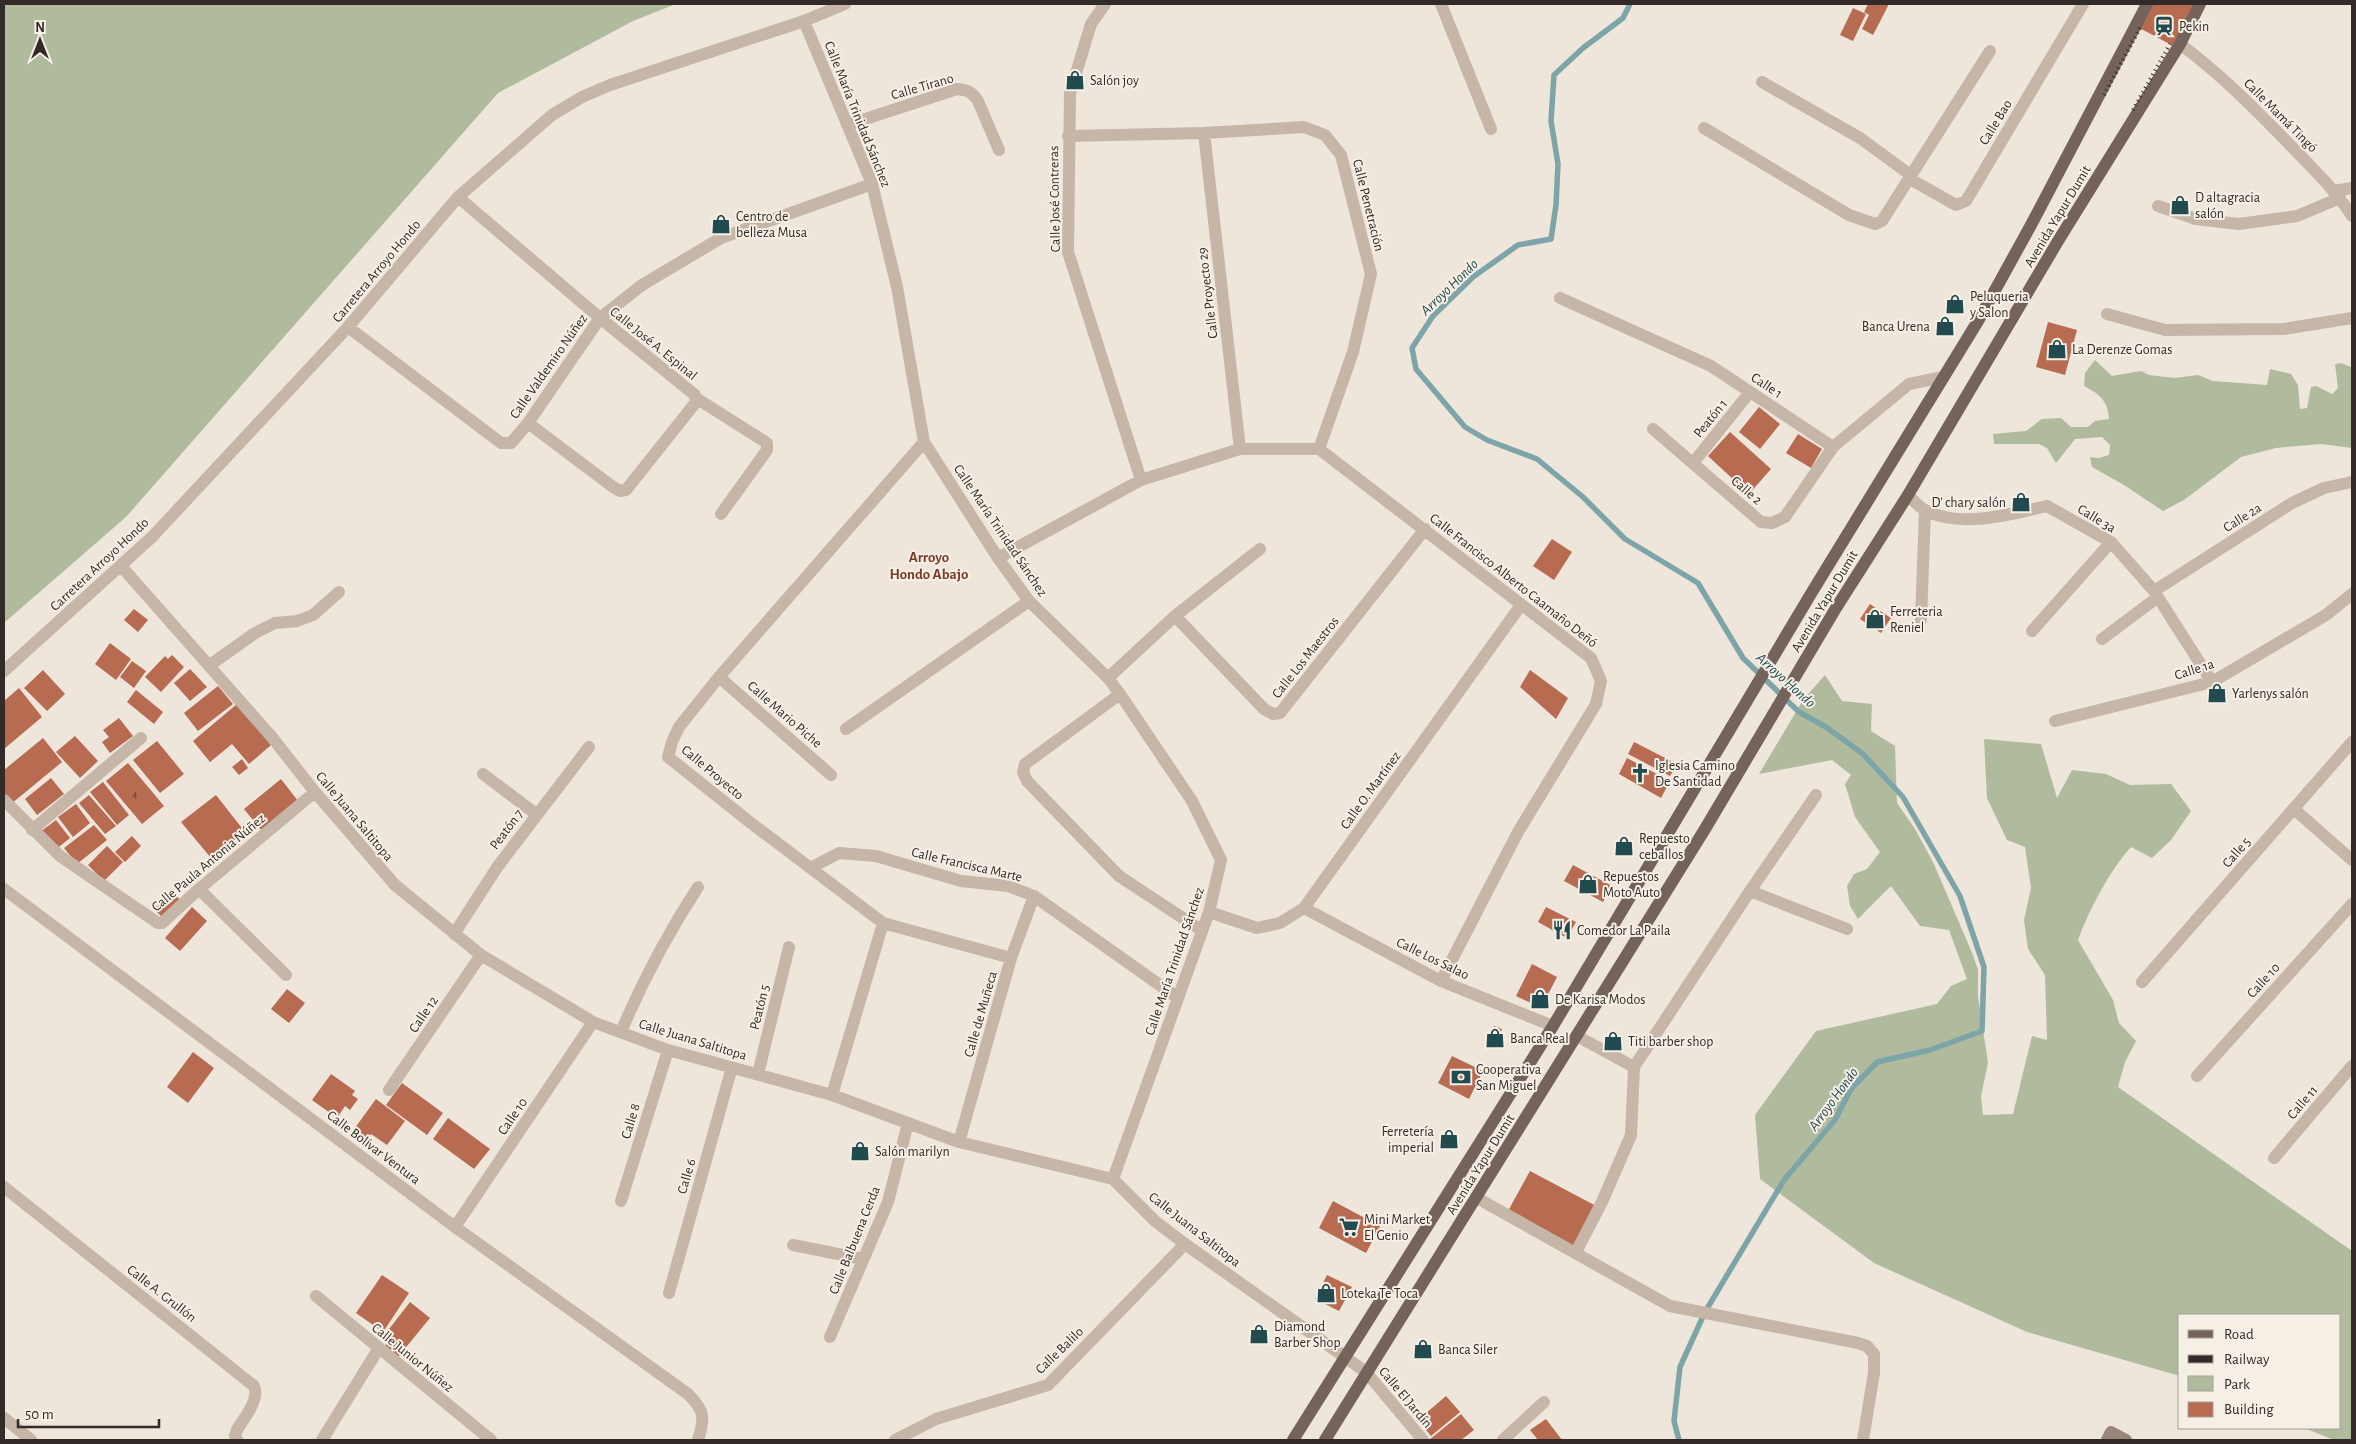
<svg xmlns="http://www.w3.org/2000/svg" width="2356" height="1444" font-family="'Alegreya Sans',sans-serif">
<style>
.green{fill:#b0bb9d}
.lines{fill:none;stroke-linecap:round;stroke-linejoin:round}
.stream{stroke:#7da5a8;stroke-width:5.5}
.building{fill:#b76b50}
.street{stroke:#c5b6a8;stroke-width:12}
.secondary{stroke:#98867a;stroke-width:12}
.primary{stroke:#73635a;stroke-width:12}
.rail{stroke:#322b27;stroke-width:4;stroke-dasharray:1 4;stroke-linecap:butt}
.labels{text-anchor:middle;stroke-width:4;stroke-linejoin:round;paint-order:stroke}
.number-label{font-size:11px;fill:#533b31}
.poi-label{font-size:14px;fill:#322b27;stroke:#f6efe6;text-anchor:start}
.street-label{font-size:14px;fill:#322b27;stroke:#f6efe6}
.water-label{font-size:15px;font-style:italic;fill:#224b4f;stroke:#f6efe6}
.neighbourhood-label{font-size:15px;font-weight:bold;fill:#783e2a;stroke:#f6efe6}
</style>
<rect width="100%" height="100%" fill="#eee5db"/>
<path class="green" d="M4 4H676L633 21 498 93 126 517 4 623Z
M2095 360 2112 376 2141 371 2149 375 2175 378 2198 375 2213 381 2267 385 2270 369 2291 374 2298 385 2300 409 2307 408 2311 387 2316 386 2332 394 2338 388 2335 364 2341 363 2351 367 2352 370V448L2321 444 2276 448 2241 457 2184 500 2163 511 2124 485 2092 467 2090 457 2099 458 2109 455 2110 445 2102 437 2075 439 2056 463 2047 448 2039 444H1994L1993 434 2026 431 2042 419 2061 418 2071 427H2088L2095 421 2109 419C2108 400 2099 394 2084 386L2085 373Z
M1825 675 1842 701 1872 704 1871 731 1895 746 1897 803 1915 829 1933 862 1973 955 1978 970V996L1988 1063 1981 1096 1983 1115 2013 1114 2032 1036 2047 1040 2045 975 2028 949 2024 920 2031 888 2025 847 2007 840 1987 798 1984 739 2041 744 2057 798 2072 770 2106 774 2130 785 2171 784 2191 811 2171 840 2152 858 2131 847C2110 870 2089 910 2078 940L2113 1000 2119 1023 2136 1041 2125 1062 2118 1087 2352 1251V1440H2334L2304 1428H2340V1315H2180V1376L2027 1332 1874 1263 1760 1179 1755 1115 1816 1031 1937 1004 1951 986 1967 979 1949 930 1920 926 1891 886 1858 919 1850 906 1847 886 1854 874 1867 869 1880 852 1855 817 1845 784 1851 775 1832 760 1759 774 1803 700Z"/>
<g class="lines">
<path class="stream" d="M1630 4 1623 18 1583 48 1554 75 1551 121 1558 164 1556 205 1551 239 1518 245 1473 277 1433 316 1412 348 1416 369 1465 427 1487 440 1537 459 1583 497 1625 539 1698 583 1743 658 1799 712 1826 727 1863 754 1903 797 1960 896 1984 967 1982 1031 1930 1050 1877 1062 1851 1089 1835 1120 1784 1180 1705 1312 1680 1367 1674 1421 1679 1440"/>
</g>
<path class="building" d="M1868 4H1889L1873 35 1862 29 1869 15 1864 12Z
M2143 4H2203L2179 49 2132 24Z
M1853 8 1866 14 1853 41 1840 35Z
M1952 297 1963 302 1959 311 1947 306Z
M1941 320 1951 324 1948 333 1938 329Z
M2048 322 2077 330 2065 375 2036 367Z
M1759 407 1780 424 1760 449 1739 432Z
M1730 432 1771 469 1749 494 1708 456Z
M1798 434 1822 449 1811 468 1786 453Z
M1552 539 1572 552 1554 580 1533 566Z
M1870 604 1891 618 1881 633 1860 619Z
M134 609 148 620 138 632 124 620Z
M110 643 131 659 116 680 95 664Z
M172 655 184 667 161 692 145 677 165 656 168 659Z
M132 661 146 671 134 688 120 677Z
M190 669 207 687 190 701 174 683Z
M43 670 65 694 47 711 24 688Z
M1530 670 1568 698 1556 719 1520 687Z
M218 686 233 704 198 731 184 713Z
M19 688 42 717 4 749V701Z
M136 690 163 712 154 724 127 702Z
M237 704 271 745 249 764 232 744 210 762 193 741Z
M119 718 133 736 110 753 102 742 109 737 103 730Z
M75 736 98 761 80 778 56 752Z
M43 738 62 762 11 804 4 795V770Z
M157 741 184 774 160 793 133 760Z
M1634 742 1677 764 1670 776 1628 754Z
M1627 758 1670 781 1661 798 1619 774Z
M242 759 248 768 239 775 232 767Z
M128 763 164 806 142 824 106 781Z
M51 778 64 794 37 815 25 799Z
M281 779 298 801 262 831 244 809Z
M103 782 129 815 117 825 90 792Z
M89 795 116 826 105 834 79 803Z
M216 795 245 832 211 858 181 822Z
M76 804 90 823 73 837 58 817Z
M56 820 70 838 55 850 40 832Z
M94 825 107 840 77 864 64 848Z
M132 836 141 846 125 862 115 852Z
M107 846 123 862 104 881 88 865Z
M1573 865 1612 886 1603 902 1564 881Z
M173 892 182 902 164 919 154 909Z
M192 907 207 921 180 951 165 938Z
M1546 907 1576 922 1567 938 1538 922Z
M1532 964 1557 977 1541 1008 1516 996Z
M287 989 305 1003 289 1023 271 1009Z
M1494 1026 1502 1029 1499 1036 1505 1039 1502 1047 1488 1041Z
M193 1052 214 1068 188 1103 167 1087Z
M1452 1056 1483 1071 1469 1099 1438 1083Z
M331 1074 355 1091 352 1095 358 1099 350 1110 345 1106 337 1118 312 1100Z
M402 1083 443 1113 427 1135 386 1105Z
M376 1099 405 1121 387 1145 371 1134 365 1142 352 1132Z
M448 1118 490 1149 474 1169 433 1139Z
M1530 1171 1598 1207 1576 1247 1508 1211Z
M1333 1201 1380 1226 1366 1253 1319 1228Z
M382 1275 409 1293 383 1332 356 1313Z
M1327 1275 1352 1287 1339 1311 1315 1299Z
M410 1302 430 1318 398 1357 385 1346 392 1338 386 1333Z
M1420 1342 1430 1348 1425 1356 1416 1350Z
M1446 1396 1460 1412 1431 1436 1418 1420Z
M1461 1414 1474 1430 1461 1440H1429Z
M1546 1419 1562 1440H1538L1530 1430Z"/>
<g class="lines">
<path class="street" d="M1105 4 1091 24 1070 93 1068 252 1141 480
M1441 4 1491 129
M804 21 872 184 897 287 924 442 998 558 1029 601 1108 678 1120 694 1192 801 1221 860 1209 912 1113 1179
M2180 44C2222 75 2258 112 2295 150 2315 171 2336 191 2352 216
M1762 82 1860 138 1912 176
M847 125 957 89C968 90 972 92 978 101L999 150
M1704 128 1849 215 1875 224 1882 221 1990 51
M1204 133 1240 449
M1068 136 1204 133 1304 127 1325 135 1341 155 1371 274 1353 352 1319 449
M1910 179 1956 205 1966 201 2083 4
M2333 191 2352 188
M458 197 600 318 695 395 696 402 626 490 620 491 613 487 528 423
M2158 206 2196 219 2239 224 2297 216 2340 198
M1560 298 1711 366 1833 447 1909 384 1943 377
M2107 314 2165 330 2284 329 2352 318
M348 327 501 443H511L528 423 600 318 642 285 721 238 872 184
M696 398 767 443V450L721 514
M1653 429 1761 522 1772 523 1785 517 1833 447
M924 442 719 677 679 727 672 742 668 757 751 823 883 923 1011 958
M1319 449 1591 658 1601 681 1596 704 1518 832 1441 981
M1693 463 1750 392
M1908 495C1913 500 1919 507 1925 510 1960 529 2011 514 2047 506L2111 542 2154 591 2212 682
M998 558 1141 480 1240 449H1319
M121 566 271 736 315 792 395 885 481 955 593 1022 668 1050 832 1095 959 1142 1113 1179 1155 1221 1185 1244 1366 1372 1423 1440
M2154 591 2292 503 2324 488 2352 482
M1175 616 1264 709 1273 714 1280 713 1425 529
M1921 620 1925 510
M2032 631 2111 542
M2102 639 2158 597
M210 665 255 633 275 623 297 621 313 615 339 592
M4 671 152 537 348 327 458 197 552 115 582 97 610 85 804 21 845 4
M719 677 831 775
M1108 678 1175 616 1260 549
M1120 694 1025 764 1023 772 1027 781 1119 876 1201 930
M2055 721 2212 682 2326 615 2352 594
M846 729 1029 601
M483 774 536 814
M4 800 60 856 158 923H162L199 889 315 792
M2294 809 2352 860
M32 830 141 738
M810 868 839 853 876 856 961 881 1008 886 1034 896 1178 998
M4 889 455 1227 688 1394C705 1411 705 1418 698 1440
M199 889 286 975
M1750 891 1847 929
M1304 908 1441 981 1553 1026
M1209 912 1257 928 1280 923 1304 908 1521 605
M454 934 498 866 589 747
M2142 982 2352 742
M621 1032C642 982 668 933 698 887
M1577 1036 1634 1067 1750 891 1816 795
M758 1074 789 947
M2197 1076 2352 904
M389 1090 481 955
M832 1095 883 923
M959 1142 1011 958 1034 896
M2274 1158 2352 1066
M4 1187 254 1386C260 1400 244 1418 237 1430L235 1436 237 1440
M1477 1198 1670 1306 1858 1343 1867 1346 1874 1354V1373L1863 1440
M621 1201 668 1050
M455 1227 593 1022
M793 1245 863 1259
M1576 1252 1602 1202 1631 1135 1634 1067
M669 1293 732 1067
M316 1296 491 1440
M830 1337 888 1202 908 1123
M4 1418 31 1440
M322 1440 379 1348
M895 1440 936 1419 1048 1385 1185 1244
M1503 1440 1544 1402"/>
<path class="secondary" d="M2107 1440 2111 1432 2126 1440"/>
<path class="primary" d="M1293 1440 1553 1026 1812 592 1978 321 2031 225 2147 4
M1325 1440 1705 829 1836 608 1908 495 2058 241 2180 44 2200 4"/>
<path class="rail" d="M2104 95 2140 28
M2133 110 2170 44"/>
</g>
<defs>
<symbol id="station-bare" viewBox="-9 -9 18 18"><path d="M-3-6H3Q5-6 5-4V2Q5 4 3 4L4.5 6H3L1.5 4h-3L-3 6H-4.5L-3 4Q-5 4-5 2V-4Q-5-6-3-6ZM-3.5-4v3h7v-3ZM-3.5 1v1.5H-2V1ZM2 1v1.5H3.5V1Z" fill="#224b4f" stroke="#f6efe6" stroke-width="2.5" paint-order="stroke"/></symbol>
<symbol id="shop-bare" viewBox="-9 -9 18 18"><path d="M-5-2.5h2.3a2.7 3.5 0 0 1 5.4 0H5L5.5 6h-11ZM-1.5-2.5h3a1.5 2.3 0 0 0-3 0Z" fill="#224b4f" stroke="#f6efe6" stroke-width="2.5" paint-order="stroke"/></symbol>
<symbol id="church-bare" viewBox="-9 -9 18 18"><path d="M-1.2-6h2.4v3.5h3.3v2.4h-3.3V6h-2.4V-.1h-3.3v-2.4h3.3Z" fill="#224b4f" stroke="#f6efe6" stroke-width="2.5" paint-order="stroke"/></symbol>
<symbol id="restaurant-bare" viewBox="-9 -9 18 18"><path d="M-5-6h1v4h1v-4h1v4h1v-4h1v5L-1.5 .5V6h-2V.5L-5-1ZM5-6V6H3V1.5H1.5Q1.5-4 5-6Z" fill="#224b4f" stroke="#f6efe6" stroke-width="2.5" paint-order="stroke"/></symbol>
<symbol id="bank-bare" viewBox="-9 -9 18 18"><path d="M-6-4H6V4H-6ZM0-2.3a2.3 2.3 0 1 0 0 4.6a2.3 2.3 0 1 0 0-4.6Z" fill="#224b4f" stroke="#f6efe6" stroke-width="2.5" paint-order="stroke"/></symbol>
<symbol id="supermarket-bare" viewBox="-9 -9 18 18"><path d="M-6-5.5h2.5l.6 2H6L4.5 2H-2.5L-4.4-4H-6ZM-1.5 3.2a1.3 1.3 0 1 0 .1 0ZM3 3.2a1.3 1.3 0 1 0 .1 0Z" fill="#224b4f" stroke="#f6efe6" stroke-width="2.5" paint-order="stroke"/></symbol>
</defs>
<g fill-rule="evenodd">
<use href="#station-bare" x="2150" y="12" width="28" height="28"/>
<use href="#shop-bare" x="1061" y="66" width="28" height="28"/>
<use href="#shop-bare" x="2166" y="191" width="28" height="28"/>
<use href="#shop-bare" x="707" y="210" width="28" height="28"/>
<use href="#shop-bare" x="1941" y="290" width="28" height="28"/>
<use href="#shop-bare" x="1931" y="312" width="28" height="28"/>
<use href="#shop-bare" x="2043" y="335" width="28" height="28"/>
<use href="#shop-bare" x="2007" y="488" width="28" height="28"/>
<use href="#shop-bare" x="1861" y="605" width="28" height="28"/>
<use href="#shop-bare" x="2203" y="679" width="28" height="28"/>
<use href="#church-bare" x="1626" y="759" width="28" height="28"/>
<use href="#shop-bare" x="1610" y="832" width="28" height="28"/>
<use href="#shop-bare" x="1574" y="870" width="28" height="28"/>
<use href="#restaurant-bare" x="1548" y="916" width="28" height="28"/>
<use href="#shop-bare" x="1526" y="985" width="28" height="28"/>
<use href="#shop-bare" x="1481" y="1024" width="28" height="28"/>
<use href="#shop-bare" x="1599" y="1027" width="28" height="28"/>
<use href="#bank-bare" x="1447" y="1063" width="28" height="28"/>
<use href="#shop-bare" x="1435" y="1125" width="28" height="28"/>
<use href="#shop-bare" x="846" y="1137" width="28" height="28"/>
<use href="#supermarket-bare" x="1335" y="1213" width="28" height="28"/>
<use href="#shop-bare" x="1312" y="1279" width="28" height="28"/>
<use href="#shop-bare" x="1245" y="1320" width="28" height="28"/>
<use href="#shop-bare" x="1409" y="1335" width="28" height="28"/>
</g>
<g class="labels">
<g class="number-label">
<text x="135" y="798">4</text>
</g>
<g class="poi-label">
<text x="2179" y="31">Pekin</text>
<text x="1090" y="85">Salón joy</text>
<text x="2195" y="202">D altagracia<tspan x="2195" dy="16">salón</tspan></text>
<text x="736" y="221">Centro de<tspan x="736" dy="16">belleza Musa</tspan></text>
<text x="1970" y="301">Peluqueria<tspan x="1970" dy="16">y Salon</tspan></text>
<text x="1930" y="331" text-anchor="end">Banca Urena</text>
<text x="2072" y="354">La Derenze Gomas</text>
<text x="2006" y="507" text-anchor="end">D' chary salón</text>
<text x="1890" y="616">Ferreteria<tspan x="1890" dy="16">Reniel</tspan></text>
<text x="2232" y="698">Yarlenys salón</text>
<text x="1655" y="770">Iglesia Camino<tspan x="1655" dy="16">De Santidad</tspan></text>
<text x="1639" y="843">Repuesto<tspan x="1639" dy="16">ceballos</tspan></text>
<text x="1603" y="881">Repuestos<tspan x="1603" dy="16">Moto Auto</tspan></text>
<text x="1577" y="935">Comedor La Paila</text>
<text x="1555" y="1004">De Karisa Modos</text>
<text x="1510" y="1043">Banca Real</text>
<text x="1628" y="1046">Titi barber shop</text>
<text x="1476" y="1074">Cooperativa<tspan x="1476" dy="16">San Miguel</tspan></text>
<text x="1434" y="1136" text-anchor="end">Ferretería<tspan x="1434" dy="16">imperial</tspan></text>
<text x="875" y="1156">Salón marilyn</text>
<text x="1364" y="1224">Mini Market<tspan x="1364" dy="16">El Genio</tspan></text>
<text x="1341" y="1298">Loteka Te Toca</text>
<text x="1274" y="1331">Diamond<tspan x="1274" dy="16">Barber Shop</tspan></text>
<text x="1438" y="1354">Banca Siler</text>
</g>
<g class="street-label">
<text transform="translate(922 86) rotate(-16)" y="5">Calle Tirano</text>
<text transform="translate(858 114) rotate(68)" y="5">Calle María Trinidad Sánchez</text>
<text transform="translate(2281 115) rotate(45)" y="5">Calle Mamá Tingó</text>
<text transform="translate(1995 122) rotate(-59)" y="5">Calle Bao</text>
<text transform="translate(1054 199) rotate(-91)" y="5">Calle José Contreras</text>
<text transform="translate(1369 205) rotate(76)" y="5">Calle Penetración</text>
<text transform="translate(2057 216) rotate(-59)" y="5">Avenida Yapur Dumit</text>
<text transform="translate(376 271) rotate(-50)" y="5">Carretera Arroyo Hondo</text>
<text transform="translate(1207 293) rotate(-97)" y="5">Calle Proyecto 29</text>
<text transform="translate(654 343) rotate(39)" y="5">Calle José A. Espinal</text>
<text transform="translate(548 366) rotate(-55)" y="5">Calle Valdemiro Núñez</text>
<text transform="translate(1767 385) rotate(34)" y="5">Calle 1</text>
<text transform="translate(1710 418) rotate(-51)" y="5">Peatón 1</text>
<text transform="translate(1747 490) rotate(41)" y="5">Calle 2</text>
<text transform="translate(2242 517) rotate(-32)" y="5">Calle 2a</text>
<text transform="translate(2097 518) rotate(31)" y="5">Calle 3a</text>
<text transform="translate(1001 530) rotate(56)" y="5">Calle María Trinidad Sánchez</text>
<text transform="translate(99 564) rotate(-43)" y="5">Carretera Arroyo Hondo</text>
<text transform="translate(1514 580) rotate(38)" y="5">Calle Francisco Alberto Caamaño Deñó</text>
<text transform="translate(1824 601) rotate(-59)" y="5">Avenida Yapur Dumit</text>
<text transform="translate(1305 657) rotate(-52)" y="5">Calle Los Maestros</text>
<text transform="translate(2194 669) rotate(-18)" y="5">Calle 1a</text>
<text transform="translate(785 714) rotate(41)" y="5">Calle Mario Piche</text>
<text transform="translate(713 772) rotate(40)" y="5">Calle Proyecto</text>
<text transform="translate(1370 790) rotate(-54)" y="5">Calle O. Martínez</text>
<text transform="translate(355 816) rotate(50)" y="5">Calle Juana Saltitopa</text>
<text transform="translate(506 829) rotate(-53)" y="5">Peatón 7</text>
<text transform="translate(2236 852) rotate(-49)" y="5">Calle 5</text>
<text transform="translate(208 862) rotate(-40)" y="5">Calle Paula Antonia Núñez</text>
<text transform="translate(967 864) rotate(13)" y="5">Calle Francisca Marte</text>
<text transform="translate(1433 958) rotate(26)" y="5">Calle Los Salao</text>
<text transform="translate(1174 961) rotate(-71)" y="5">Calle María Trinidad Sánchez</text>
<text transform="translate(2263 980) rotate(-48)" y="5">Calle 10</text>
<text transform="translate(759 1007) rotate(-76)" y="5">Peatón 5</text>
<text transform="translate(423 1014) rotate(-56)" y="5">Calle 12</text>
<text transform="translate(980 1014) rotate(-74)" y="5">Calle de Muñeca</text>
<text transform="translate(693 1039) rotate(17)" y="5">Calle Juana Saltitopa</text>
<text transform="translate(2302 1102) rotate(-50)" y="5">Calle 11</text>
<text transform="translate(512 1116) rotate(-56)" y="5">Calle 10</text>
<text transform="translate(630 1121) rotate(-73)" y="5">Calle 8</text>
<text transform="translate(374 1147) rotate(37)" y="5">Calle Bolívar Ventura</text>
<text transform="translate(1480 1164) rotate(-58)" y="5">Avenida Yapur Dumit</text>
<text transform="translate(686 1176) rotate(-74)" y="5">Calle 6</text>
<text transform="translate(1195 1229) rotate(38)" y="5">Calle Juana Saltitopa</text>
<text transform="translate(854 1240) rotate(-68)" y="5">Calle Balbuena Cerda</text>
<text transform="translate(162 1293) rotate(38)" y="5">Calle A. Grullón</text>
<text transform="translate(1059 1350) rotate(-44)" y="5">Calle Balilo</text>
<text transform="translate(413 1357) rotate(39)" y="5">Calle Junior Núñez</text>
<text transform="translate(1406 1397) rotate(50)" y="5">Calle El Jardín</text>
</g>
<g class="water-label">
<text transform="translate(1449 287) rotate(-44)" y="5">Arroyo Hondo</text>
<text transform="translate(1786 680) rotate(42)" y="5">Arroyo Hondo</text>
<text transform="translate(1833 1099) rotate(-54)" y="5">Arroyo Hondo</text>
</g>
<g class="neighbourhood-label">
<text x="929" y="562">Arroyo<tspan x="929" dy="17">Hondo Abajo</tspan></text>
</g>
</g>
<rect width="2356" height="1444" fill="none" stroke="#322b27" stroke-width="10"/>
<rect x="2178" y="1314" width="162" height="115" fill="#f6efe6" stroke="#a8a19a"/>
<rect x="2188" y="1330" width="25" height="8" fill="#73635a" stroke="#a8a19a"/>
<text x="2224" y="1339" font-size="15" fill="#322b27">Road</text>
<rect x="2188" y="1355" width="25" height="8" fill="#322b27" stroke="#a8a19a"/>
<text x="2224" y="1364" font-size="15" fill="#322b27">Railway</text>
<rect x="2188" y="1376" width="25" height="15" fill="#b0bb9d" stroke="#a8a19a"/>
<text x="2224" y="1389" font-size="15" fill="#322b27">Park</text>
<rect x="2188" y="1402" width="25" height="15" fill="#b76b50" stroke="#a8a19a"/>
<text x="2224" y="1414" font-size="15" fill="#322b27">Building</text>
<g transform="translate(40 40)" stroke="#f6efe6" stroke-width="4" paint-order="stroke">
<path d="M0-4L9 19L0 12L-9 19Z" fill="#322b27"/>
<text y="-8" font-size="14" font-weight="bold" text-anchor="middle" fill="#322b27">N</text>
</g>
<path d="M18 1419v8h141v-8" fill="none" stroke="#322b27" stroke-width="2.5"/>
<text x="25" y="1419" font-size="15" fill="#322b27" stroke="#f6efe6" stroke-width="4" paint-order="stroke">50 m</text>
</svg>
